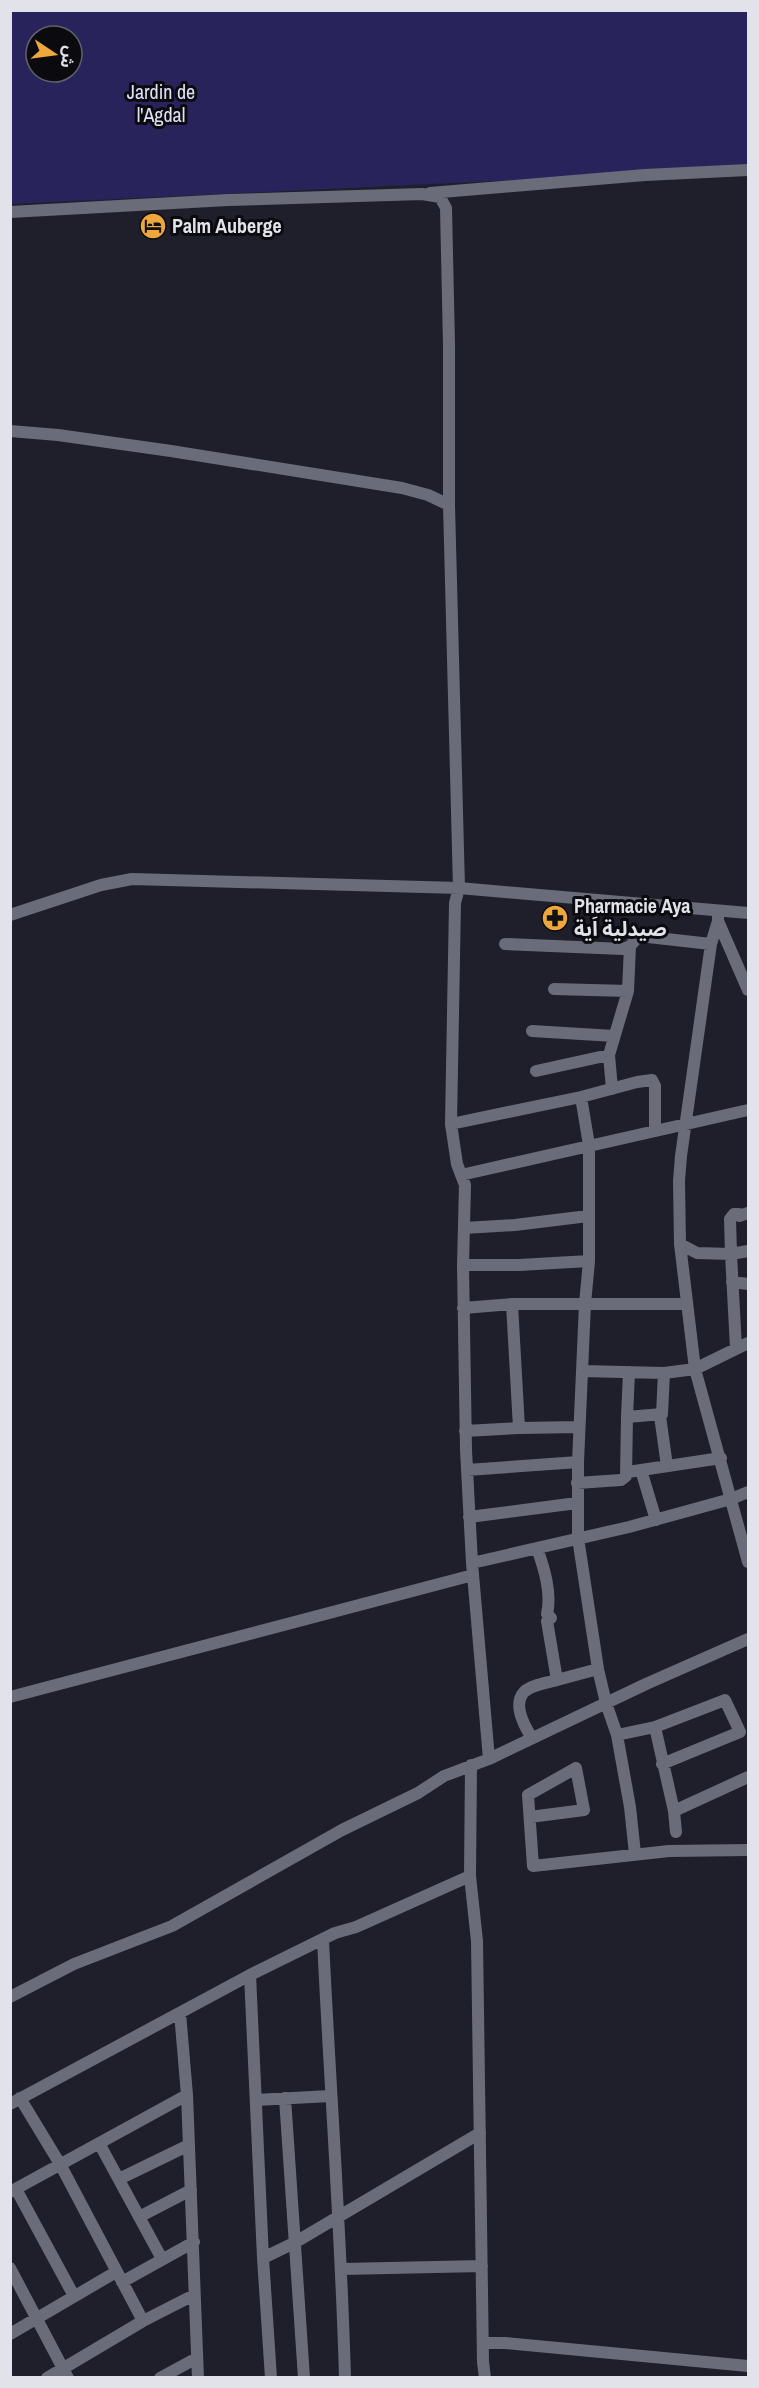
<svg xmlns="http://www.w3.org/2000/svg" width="759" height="2388" font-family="'Archivo Narrow','Noto Sans Arabic',sans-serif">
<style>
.green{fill:#29235c;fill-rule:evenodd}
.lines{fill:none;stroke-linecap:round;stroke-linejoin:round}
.minor{stroke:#6b6c7a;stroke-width:12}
.labels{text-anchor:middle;stroke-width:6;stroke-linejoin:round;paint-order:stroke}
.park-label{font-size:20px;fill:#dee0f5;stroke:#0a0a0f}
.poi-label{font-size:20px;font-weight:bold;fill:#e2e3ea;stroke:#0a0a0f;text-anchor:start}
</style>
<rect width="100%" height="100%" fill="#1f1f2b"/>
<path class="green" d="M10 11H748V169L11 204ZM36 36H72V72H36Z"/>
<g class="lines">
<path class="minor" d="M430 193 645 175 748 170
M10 212 228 200 422 194 440 197 446 208 449 345V505L459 888 455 903 451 1124 457 1164 465 1185 463 1265 466 1450 472 1563 489 1759
M10 431 58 435 171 451 402 488 428 495 449 505
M718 911V921L711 944 681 1156 679 1181 680 1244 695 1369 748 1562
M10 915 101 885 132 879 459 888 748 913
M718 921 748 990
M505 944 623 949 630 946 639 936 711 944
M554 989 628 991
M532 1031 614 1036
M536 1071 609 1055
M612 1089 609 1055 628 991 630 946
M451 1124 581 1097
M461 1175 748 1110
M748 1213 739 1216V1214H734L730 1219 731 1254 748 1251
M464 1228 515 1225 588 1216
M680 1244 697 1253 731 1254 736 1348
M463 1265H519L589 1261
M732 1282 748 1284
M463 1308 512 1304
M582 1371 664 1373
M660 1416 667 1466
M627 1417 629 1372
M579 1427 519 1428 512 1304H687
M465 1431 519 1428
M467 1470 578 1462
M641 1470 656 1520
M628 1472 721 1458
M577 1483 621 1480 626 1476 627 1417 662 1414 664 1373 695 1369 748 1343
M469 1517 577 1503
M537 1548C544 1568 552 1593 547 1614L551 1618 547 1621 557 1680 598 1669
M472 1563 629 1527 731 1499 748 1492
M10 1697 473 1575
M655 1727 725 1700 740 1732 662 1764
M617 1735 655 1727 674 1811
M532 1738C525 1727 512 1705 524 1692 531 1685 547 1683 557 1680
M530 1817 584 1810 576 1768 528 1795 533 1866 669 1851 748 1850
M676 1832 674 1811 748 1777
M635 1854 630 1807 617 1735 606 1703 598 1669 578 1538V1462L585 1304 589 1261V1145L581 1097 637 1082 652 1080 655 1086V1130
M470 1876 471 1765
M323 1940C330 2086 341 2232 345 2378
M250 1975 263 2258 271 2378
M10 1997 74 1964 172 1926 342 1830 418 1793 444 1776 489 1759 646 1684 748 1639
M180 2013 187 2095 198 2378
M20 2098 60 2164 143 2321
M285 2098 304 2378
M256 2100 330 2096
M10 2104 250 1975 335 1933 356 1927 470 1876 477 1941 483 2362 485 2378
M99 2143 162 2259
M119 2179 189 2145
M16 2189 74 2296
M10 2192 187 2095
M139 2217 191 2190
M263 2258 294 2243 480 2133
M10 2268 68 2378
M342 2269 482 2266
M122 2282 194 2242
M10 2334 116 2272
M483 2343H505L748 2366
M47 2378 143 2321 194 2295
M160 2378 197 2358"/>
</g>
<defs>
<symbol id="hotel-disc" viewBox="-11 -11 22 22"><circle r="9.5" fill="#eea73c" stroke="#0a0a0f"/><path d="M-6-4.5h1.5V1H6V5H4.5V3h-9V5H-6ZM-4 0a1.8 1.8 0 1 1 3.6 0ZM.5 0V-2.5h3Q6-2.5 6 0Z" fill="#111"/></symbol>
<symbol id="pharmacy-disc" viewBox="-11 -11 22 22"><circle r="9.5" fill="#eea73c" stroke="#0a0a0f"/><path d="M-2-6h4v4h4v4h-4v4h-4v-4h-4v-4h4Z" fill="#111"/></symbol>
</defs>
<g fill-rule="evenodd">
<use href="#hotel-disc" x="138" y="211" width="30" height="30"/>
<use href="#pharmacy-disc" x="540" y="903" width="30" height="30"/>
</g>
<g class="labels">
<g class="park-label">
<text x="161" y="99">Jardin de<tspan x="161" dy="23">l'Agdal</tspan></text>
</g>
<g class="poi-label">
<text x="172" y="233">Palm Auberge</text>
<text x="574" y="913">Pharmacie Aya<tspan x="574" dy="23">صيدلية اَية</tspan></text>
</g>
</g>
<rect width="759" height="2388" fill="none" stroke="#e2e3ea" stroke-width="24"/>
<g transform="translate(54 54) rotate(103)"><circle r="28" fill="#0a0a0f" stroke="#606167" stroke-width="1.5"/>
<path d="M0-4.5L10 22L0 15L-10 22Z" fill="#eea73c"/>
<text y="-9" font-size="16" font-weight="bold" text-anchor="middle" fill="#e2e3ea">ش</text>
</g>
</svg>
